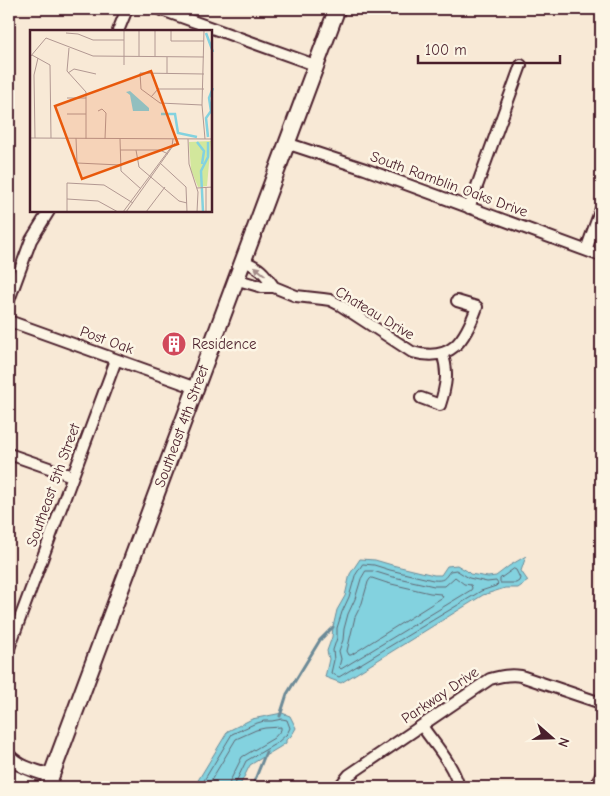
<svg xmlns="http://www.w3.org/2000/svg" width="610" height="796" font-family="'Comic Neue',sans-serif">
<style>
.water{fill:#83d2df;stroke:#6c8a97}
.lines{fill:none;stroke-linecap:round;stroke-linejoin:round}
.shore{stroke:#616773;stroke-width:1}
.stream{stroke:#6c8a97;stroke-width:3}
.minor-casing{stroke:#4a1f2b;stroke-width:14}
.tertiary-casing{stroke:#4a1f2b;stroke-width:16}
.secondary-casing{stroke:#4a1f2b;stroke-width:19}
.minor{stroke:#fcf5e5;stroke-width:10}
.tertiary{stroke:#fcf5e5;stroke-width:12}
.secondary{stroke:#fcf5e5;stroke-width:15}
.oneway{fill:#a38a88}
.labels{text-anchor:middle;stroke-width:5;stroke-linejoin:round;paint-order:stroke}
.street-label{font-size:15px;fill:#4a1f2b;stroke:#fcf5e5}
.poi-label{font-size:15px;fill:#4a1f2b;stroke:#fcf5e5;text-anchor:start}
.inset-river{fill:none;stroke:#83d2df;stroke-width:2.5}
.inset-road{fill:none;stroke:#b29892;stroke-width:1}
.view{fill:#e8590c;fill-opacity:0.15;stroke:#e8590c;stroke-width:2.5}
.inset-edge{fill:none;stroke:#4a1f2b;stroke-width:2.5}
</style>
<rect width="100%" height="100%" fill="#f8e9d6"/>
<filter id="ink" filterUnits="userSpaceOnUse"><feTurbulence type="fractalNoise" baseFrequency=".02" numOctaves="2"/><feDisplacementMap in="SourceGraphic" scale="10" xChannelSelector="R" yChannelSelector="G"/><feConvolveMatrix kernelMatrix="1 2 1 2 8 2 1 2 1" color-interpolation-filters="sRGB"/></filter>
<g filter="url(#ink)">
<path class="water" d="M526 556 521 571 528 581 518 588H505L483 595 341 683 325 677 329 659 327 651 332 637 333 627 337 610 345 596 350 574 360 559 375 560 392 565 434 575H441L447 566 457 565 467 571 470 574 488 577 496 576 509 566Z
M282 713 290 716 296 728C293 733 291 738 286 740V743L280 747 250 765 239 787H194L228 731 252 719Z"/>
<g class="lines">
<path class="shore" d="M363 564 374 565 390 570 433 580C444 581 444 579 450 571L456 570 469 578 487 582 496 581 498 584 496 586 481 591 339 677 331 673 334 660 333 650 337 638V628L342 612 349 597 355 576Z
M514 569 516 570 520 578 519 581 516 583H500V579Z
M366 571H373L389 576 434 586H445L455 577 464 584 471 585 472 588 471 590 341 669 339 667 341 659 339 651 343 640 344 629 348 614 355 599 361 579Z
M372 578 387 583 430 593 441 594 443 597 351 655H349L347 651 355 617 362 603 368 582 370 579Z
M200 787 232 734 254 724 264 721H272L282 719 287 720 290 728 287 734 277 743 246 761 235 784V787
M207 787 236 739 256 730 265 728 281 727V730L274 738 242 757 230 781 229 787"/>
<path class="stream" d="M280 716 287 694 320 640 333 627
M252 787 266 752"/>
<defs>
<path id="minor" d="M159 9 315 65
M118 31 127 9
M286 143 365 169 601 256
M469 208 521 65
M586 250 601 209
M242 260C260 268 263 271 274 287
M235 279 262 287H274L296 296 323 299 330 300 340 305 412 352C452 363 465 340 477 307L457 301
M9 300 31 240 49 211
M9 321 196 388
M421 398 440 405C446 386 449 372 442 353
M9 454 72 476
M9 648 116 360
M422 726C435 745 453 764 459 787
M339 787 349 775 490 679C501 676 510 674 521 676L601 703
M596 787 601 774"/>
<path id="tertiary" d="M9 756C20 768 36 771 51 776
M9 775 38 787"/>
<g id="secondary">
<path id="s1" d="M47 787 337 9"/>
</g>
</defs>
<use href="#minor" class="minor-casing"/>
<use href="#tertiary" class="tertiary-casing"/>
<use href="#secondary" class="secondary-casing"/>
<use href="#minor" class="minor"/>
<use href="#tertiary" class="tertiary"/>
<use href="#secondary" class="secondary"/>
</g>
<defs><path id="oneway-solid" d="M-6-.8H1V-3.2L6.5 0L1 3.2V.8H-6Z" transform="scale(1.25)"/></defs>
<use class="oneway" href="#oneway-solid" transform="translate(260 271) rotate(-140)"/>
</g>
<defs>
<symbol id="building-disc" viewBox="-11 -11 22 22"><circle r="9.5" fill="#d1495b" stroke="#fcf5e5"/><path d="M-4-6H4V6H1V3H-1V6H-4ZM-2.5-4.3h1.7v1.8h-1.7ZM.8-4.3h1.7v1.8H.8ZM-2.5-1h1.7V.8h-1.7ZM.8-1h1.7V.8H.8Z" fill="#fff"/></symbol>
</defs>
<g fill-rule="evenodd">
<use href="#building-disc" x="160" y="330" width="28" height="28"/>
</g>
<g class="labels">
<g class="street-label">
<text transform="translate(449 184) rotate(20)" y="5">South Ramblin Oaks Drive</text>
<text transform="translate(375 313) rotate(31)" y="5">Chateau Drive</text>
<text transform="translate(107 340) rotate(20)" y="5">Post Oak</text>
<text dy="5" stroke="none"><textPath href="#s1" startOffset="385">Southeast 4th Street</textPath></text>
<text transform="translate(53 485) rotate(-70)" y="5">Southeast 5th Street</text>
<text transform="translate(440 695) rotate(-34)" y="5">Parkway Drive</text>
</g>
<g class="poi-label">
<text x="192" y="349">Residence</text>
</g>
</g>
<g transform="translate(30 30)">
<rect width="182" height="182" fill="#f8e9d6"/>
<path d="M181 111 177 156 168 157 161 140 159 112Z" fill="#d2e79c"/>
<path d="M100 61 119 78V81H103L100 65 96 62Z" fill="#83d2df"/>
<path class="inset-river" d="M176 3 183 22M131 84H145L148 103 167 107M178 107 176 88 181 81 179 68 183 58M167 112 174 121 172 134M173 182 171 141 178 127V112"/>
<path class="inset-road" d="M94 0V35M109 0V26M141 0V11H174M174 0 172 75 175 109M125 1V27M36 3 48 4 63 10H94M39 18 37 41 56 62V109M2 25 20 35 21 108M0 27 16 8 63 26 174 27M38 43 44 39 66 44M137 43V27M121 67 128 59H174M37 68H56M172 75 130 73 111 59 110 43 174 44M68 81 72 79 76 83 75 109M37 84H56M0 108 183 109M5 108 4 45 8 28M46 108 47 133 90 135M90 109 91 141 111 159M158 109 159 134 168 162 167 182M90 120H130L138 124M106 120 109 137 149 171 157 173M130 133 156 157 157 182M167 158 183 157M176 158V182M37 169 68 171 88 182M37 182V153L74 155 103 173M93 182 142 116 143 109M96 182 145 113M116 182 135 157"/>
<path class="view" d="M121 41 148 114 52 149 25 76Z"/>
<rect width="182" height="182" class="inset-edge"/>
</g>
<rect width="610" height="796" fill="none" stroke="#fcf5e5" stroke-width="30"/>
<rect x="15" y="15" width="580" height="766" fill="none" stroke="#4a1f2b" stroke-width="2" filter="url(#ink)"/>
<g transform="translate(552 738) rotate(110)" stroke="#fcf5e5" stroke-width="4" paint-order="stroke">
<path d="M0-4L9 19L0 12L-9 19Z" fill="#4a1f2b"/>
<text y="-8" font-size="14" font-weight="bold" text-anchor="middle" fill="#4a1f2b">N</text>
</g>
<path d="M418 55v8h142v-8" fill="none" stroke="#4a1f2b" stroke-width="2.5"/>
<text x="425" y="55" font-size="15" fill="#4a1f2b" stroke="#fcf5e5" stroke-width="4" paint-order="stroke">100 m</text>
</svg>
